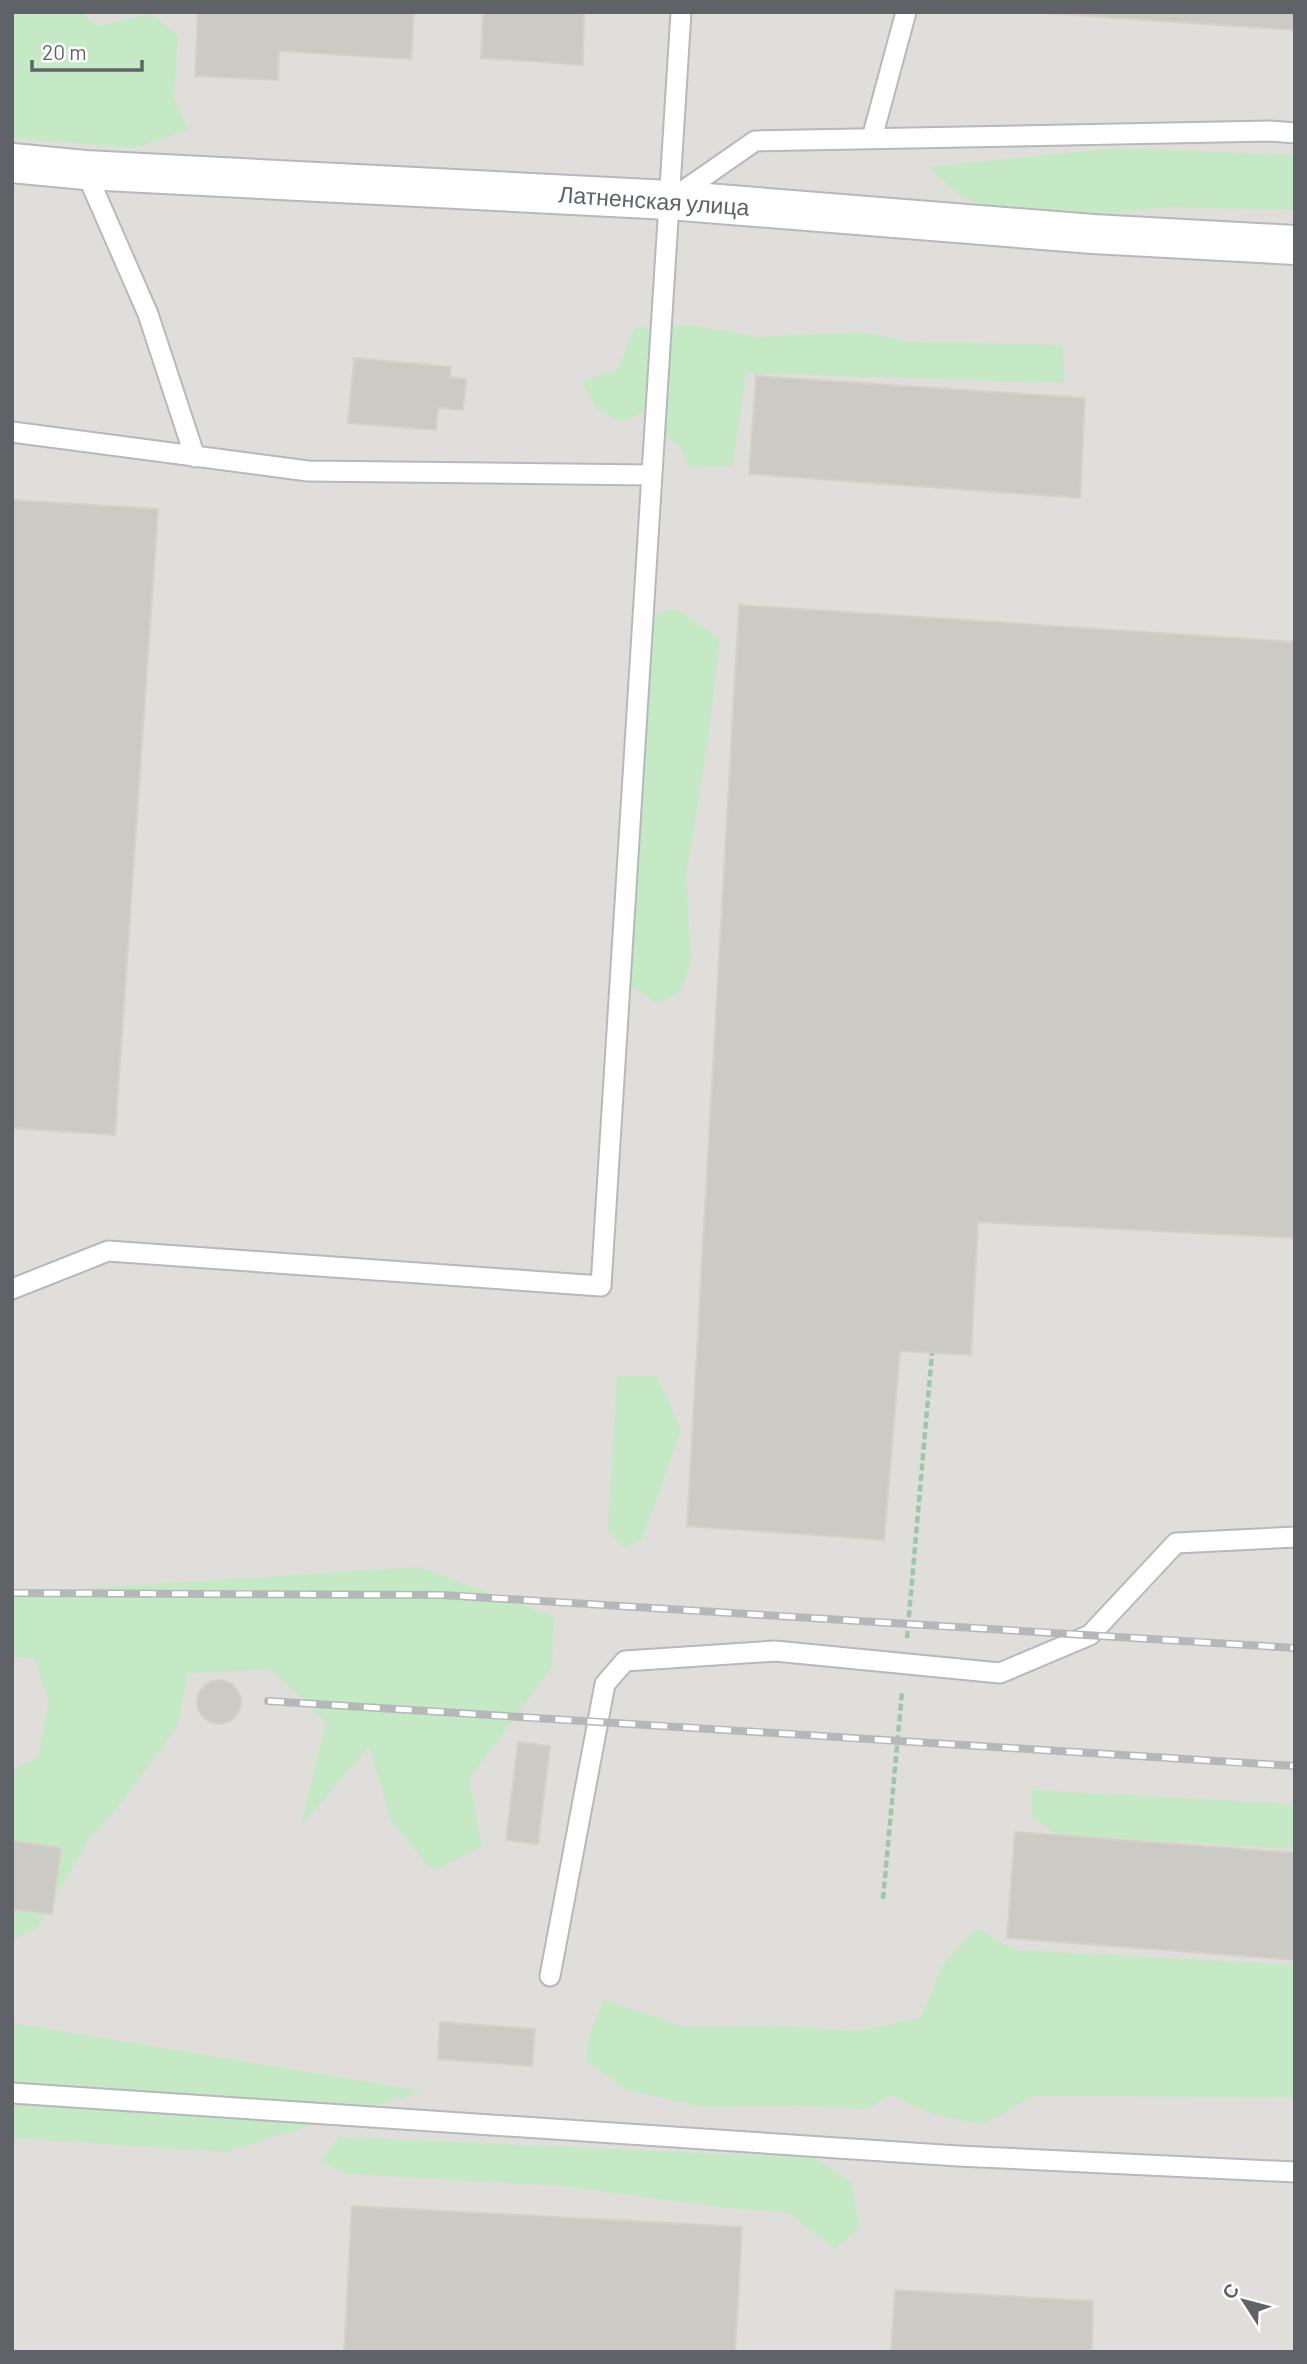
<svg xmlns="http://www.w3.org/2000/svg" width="1307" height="2364" font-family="Barlow,sans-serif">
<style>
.industrial{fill:#e0deda}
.green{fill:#c5e8c5}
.building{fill:#cccac5;stroke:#d6d1c6;stroke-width:2}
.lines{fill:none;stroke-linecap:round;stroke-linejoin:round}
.lane-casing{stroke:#b5b8bc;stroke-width:23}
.street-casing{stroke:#b5b8bc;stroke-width:42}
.path{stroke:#9cc7a9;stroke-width:4.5;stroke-dasharray:7 3.5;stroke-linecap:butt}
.lane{stroke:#fff;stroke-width:19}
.street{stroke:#fff;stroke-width:38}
.rail-casing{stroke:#b6b7b8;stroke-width:8}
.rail{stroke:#fff;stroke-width:5;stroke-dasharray:16;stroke-linecap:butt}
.labels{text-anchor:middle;stroke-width:5;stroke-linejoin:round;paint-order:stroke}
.street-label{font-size:23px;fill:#5f6368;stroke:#fff}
</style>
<rect width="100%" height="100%" fill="#f1efe8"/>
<path class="industrial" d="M12 12H1295V2352H12Z"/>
<path class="green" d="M12 12H80L98 26 150 14 178 35 174 99 188 130 134 148 12 138Z
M1115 148 1295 155V210L1169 207 1094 215 1032 208H990L961 196 928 167Z
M692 325 758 337 860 332 913 342 1063 345 1064 383 746 373 733 466 690 468 682 450 643 413 619 421 597 409 582 382 618 369 635 328Z
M677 609 720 639 707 746 686 875 691 962 682 989 658 1004 631 986 641 617Z
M617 1376H657L681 1430 642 1540 623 1547 608 1531Z
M419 1567 554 1617 552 1667 469 1779 482 1846 433 1871 391 1821 369 1746 301 1826 326 1722 272 1670 188 1673 177 1727 123 1800 88 1841 37 1928 12 1940V1771L38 1757 49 1701 34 1659 12 1657V1593Z
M1032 1790 1295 1804V1849L1057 1835 1032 1817Z
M976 1928 1015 1950 1295 1965V2097L1033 2096 983 2125 930 2113 890 2095 868 2109 797 2106 702 2107 627 2090 586 2061 591 2030 604 2000 685 2027 777 2026 857 2031 921 2018 942 1966Z
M12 2023 424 2091 225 2152 12 2138Z
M339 2137 814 2158 851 2182 859 2228 834 2249 790 2213 719 2207 563 2186 347 2174 320 2161Z"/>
<path class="building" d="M198 12H414L411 59 279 51 278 80 195 76Z
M483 12H584L583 65 481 58Z
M1295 12V30L1044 13V12Z
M354 358 451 367 450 377 466 379 463 410 438 408 436 430 348 423Z
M756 376 1085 398 1080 498 749 474Z
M12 500 158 509 115 1135 12 1128Z
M739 605 1295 642V1238L978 1222 971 1355 900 1351 884 1540 687 1526Z
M197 1702a22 22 0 1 1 44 0a22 22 0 1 1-44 0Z
M518 1742 550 1746 538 1844 506 1840Z
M1015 1832 1295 1853V1960L1007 1938Z
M12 1841 61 1848 52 1914 12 1909Z
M440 2022 535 2029 532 2066 438 2059Z
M352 2206 742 2227 735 2352H344Z
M895 2290 1093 2301 1092 2352H891Z"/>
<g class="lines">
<defs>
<path id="lane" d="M872 138 906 12
M85 170 148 314 195 457
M673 198 755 141 1270 131 1295 133
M12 432 308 471 650 475
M12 1289 108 1251 601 1286 681 12
M550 1976 605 1684 625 1661 775 1651 1000 1673 1090 1635 1176 1543 1295 1537
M12 2093 958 2156 1295 2172"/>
<path id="street" d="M12 163 85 170 669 200 1093 234 1295 245"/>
</defs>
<use href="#lane" class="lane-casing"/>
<use href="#street" class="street-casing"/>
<path class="path" d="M907 1638 932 1353
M883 1899 902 1692"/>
<use href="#lane" class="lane"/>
<use href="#street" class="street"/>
<defs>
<path id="rail" d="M12 1593 442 1595 1295 1648
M268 1701 1295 1766"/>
</defs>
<use href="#rail" class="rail-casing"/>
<use href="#rail" class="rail"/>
</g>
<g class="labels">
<g class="street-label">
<text transform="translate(654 201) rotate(4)" y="8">Латненская улица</text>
</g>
</g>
<rect width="1307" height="2364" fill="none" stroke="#5f6368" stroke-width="28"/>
<g transform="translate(1244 2301) rotate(306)" stroke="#ffffff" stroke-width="5" paint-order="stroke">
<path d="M0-5L12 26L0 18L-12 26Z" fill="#5f6368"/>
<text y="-10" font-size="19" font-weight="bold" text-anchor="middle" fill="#5f6368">С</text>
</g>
<path d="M32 60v10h110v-10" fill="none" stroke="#5f6368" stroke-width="3.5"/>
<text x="42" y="60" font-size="21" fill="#5f6368" stroke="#ffffff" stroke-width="5" paint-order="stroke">20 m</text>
</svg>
